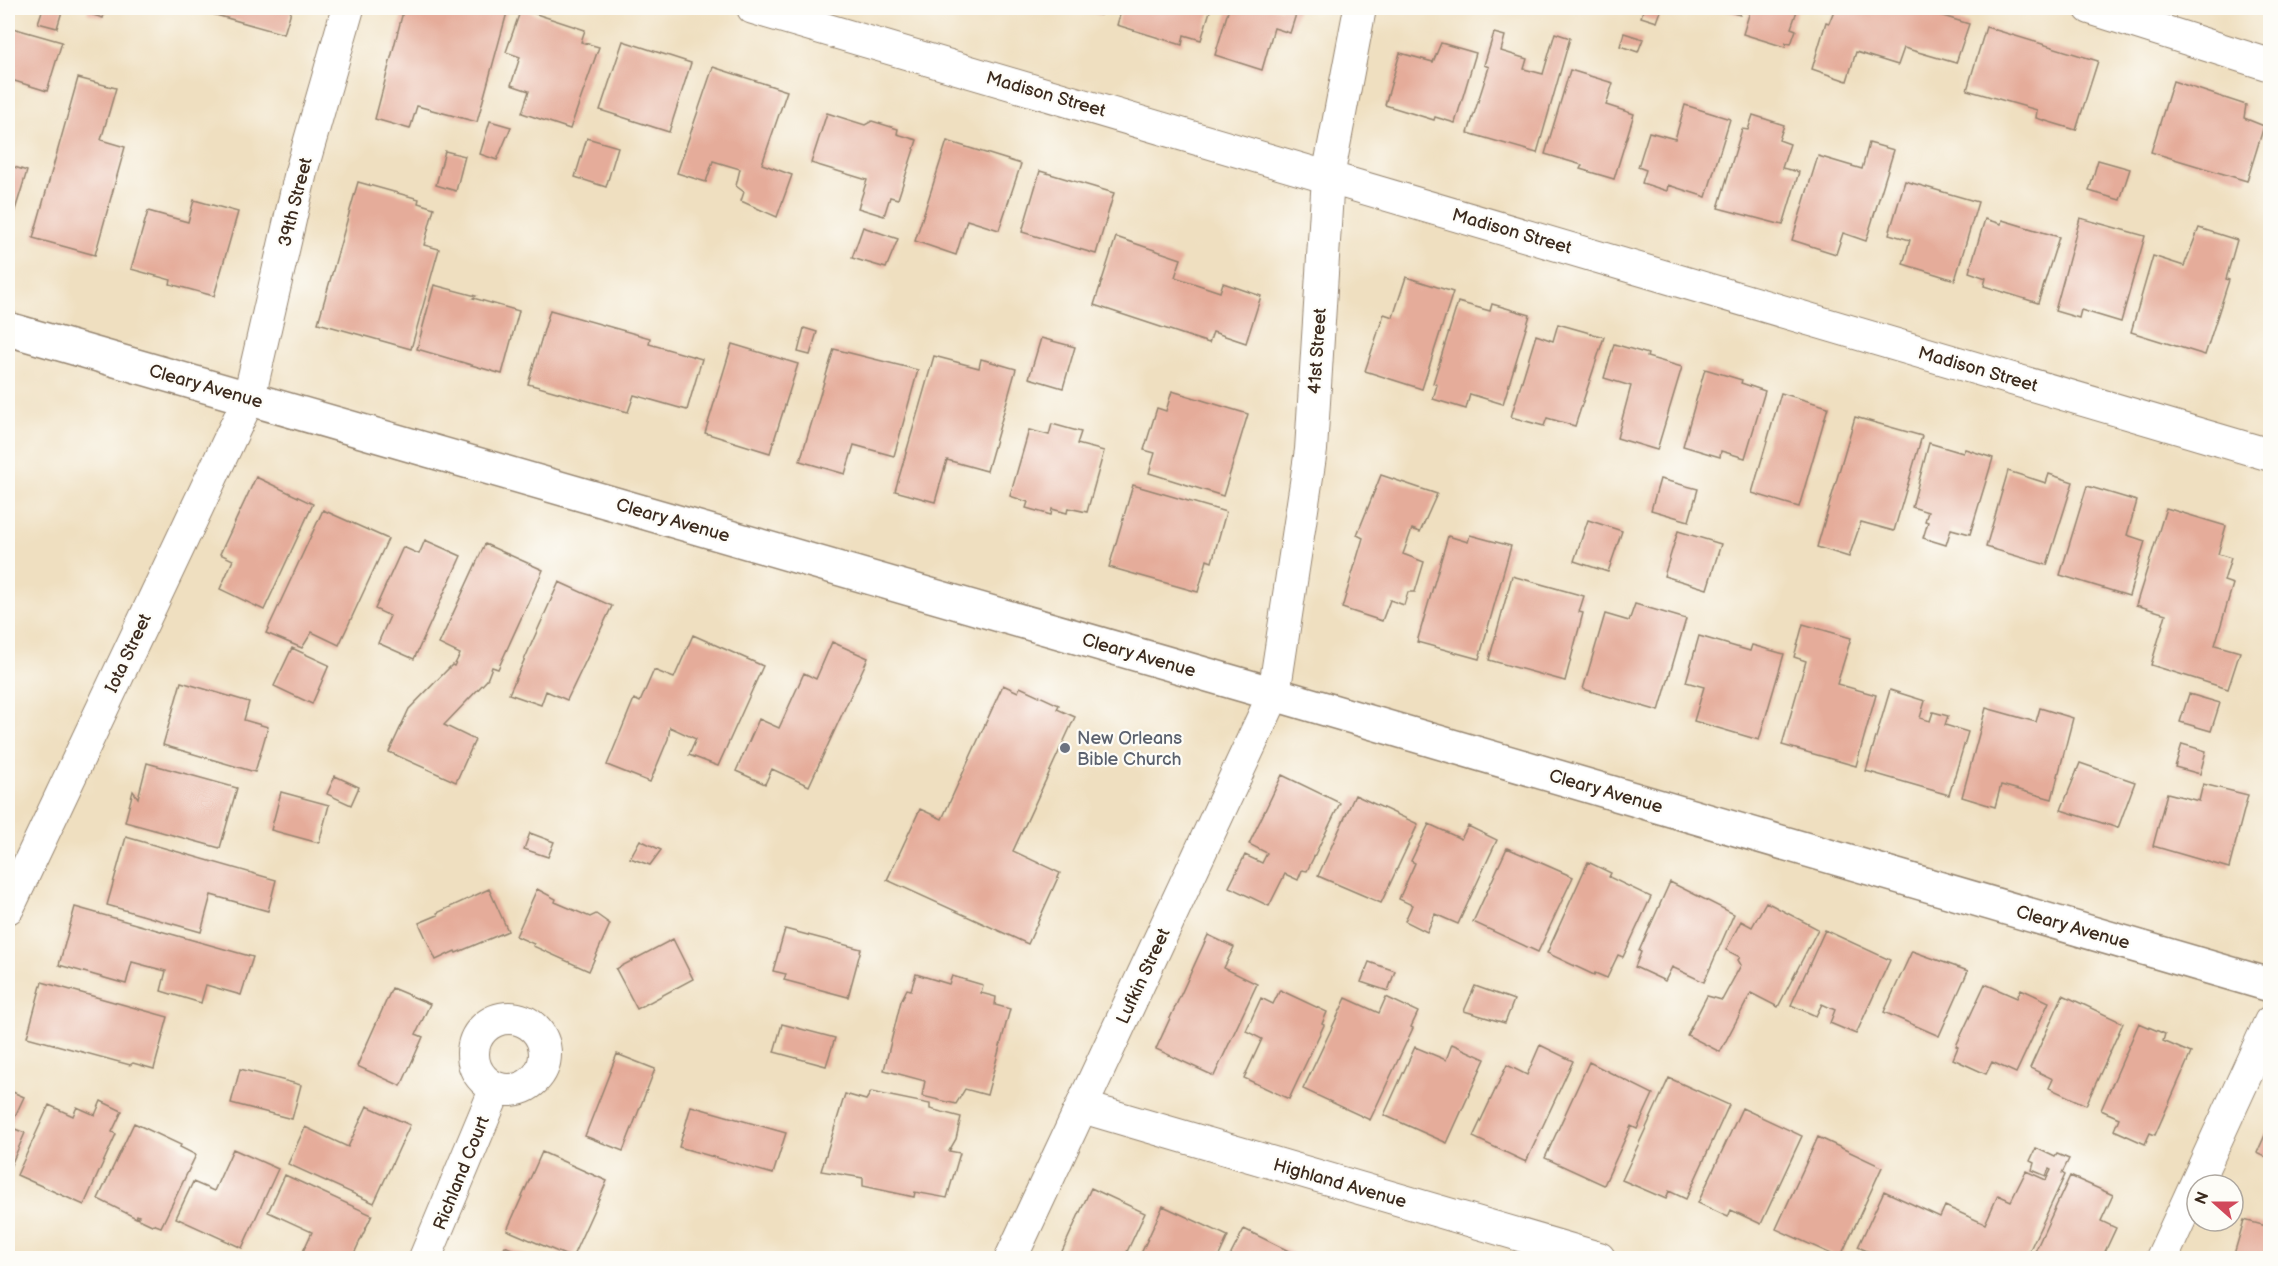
<svg xmlns="http://www.w3.org/2000/svg" width="2278" height="1266" font-family="'Balsamiq Sans',sans-serif">
<style>
.building{fill:#e5ac9a}
.lines{fill:none;stroke-linecap:round;stroke-linejoin:round}
.street-casing{stroke:#95846f;stroke-width:34}
.secondary-casing{stroke:#95846f;stroke-width:36}
.street{stroke:#fff;stroke-width:32}
.secondary{stroke:#fff;stroke-width:33}
.worship-dot{fill:#6b7280;stroke:#fdfcf7;stroke-width:2}
.labels{text-anchor:middle;stroke-width:4.5;stroke-linejoin:round;paint-order:stroke}
.street-label{font-size:18px;fill:#3b2a1e;stroke:#fdfcf7}
.worship-label{font-size:18px;fill:#5b616d;stroke:#fdfcf7;text-anchor:start}
</style>
<rect width="100%" height="100%" fill="#fdfcf7"/>
<filter id="ink" filterUnits="userSpaceOnUse"><feTurbulence type="fractalNoise" baseFrequency=".0167" numOctaves="2"/><feDisplacementMap in="SourceGraphic" scale="12" xChannelSelector="R" yChannelSelector="G"/><feConvolveMatrix kernelMatrix="1 2 1 2 8 2 1 2 1" color-interpolation-filters="sRGB"/></filter>
<filter id="wash" filterUnits="userSpaceOnUse"><feTurbulence type="fractalNoise" baseFrequency=".008" numOctaves="4" result="noise"/><feDisplacementMap in="SourceGraphic" scale="24" xChannelSelector="R" yChannelSelector="G"/><feGaussianBlur stdDeviation="1.35" result="paint"/><feColorMatrix in="noise" values="0 0 0 0 0 0 0 0 0 0 0 0 0 0 0 0 0 1.4 0 .05"/><feComposite in="paint" operator="in"/></filter>
<g filter="url(#wash)">
<rect width="100%" height="100%" fill="#efdfc0"/>
<g id="blocks">
<path class="building" d="M43 8H63L57 28 38 23Z
M89 8H106L103 18 87 13Z
M191 8H292L284 34Z
M404 8 508 9 477 122 417 106 410 129 375 119Z
M1076 8H1103L1100 15Z
M1122 8H1211L1201 40 1184 35 1182 45 1117 25Z
M1229 8H1298L1290 33 1274 28 1262 70 1215 55Z
M1644 8H1662L1657 22 1641 17Z
M1716 8H1742L1740 15Z
M1751 8H1798L1791 28 1796 30 1791 44 1786 43 1785 47 1743 34Z
M1835 8H1917L1969 24 1956 63 1904 48 1898 65 1856 52 1847 81 1812 69 1826 22 1829 23Z
M521 9 585 30 581 42 599 47 570 129 522 113 529 91 511 85 520 57 506 52Z
M9 27 62 42 47 91 8 79Z
M1986 27 2098 61 2076 130 2036 118 2037 110 1967 90Z
M1494 33 1505 36 1501 51 1527 59 1524 69 1543 74 1555 33 1570 38 1537 153 1468 133 1489 67 1484 65Z
M1624 33 1643 39 1638 52 1620 46Z
M623 41 691 63 669 132 600 110Z
M1441 43 1476 53 1455 123 1435 117 1434 120 1385 105 1400 53 1433 62Z
M713 67 787 91 762 164 792 175 777 217 741 201 744 192 736 186 740 169 713 161 706 182 677 173Z
M1570 70 1613 83 1606 105 1634 114 1614 179 1580 169 1582 165 1545 154Z
M78 78 116 88 101 140 125 147 95 255 33 238Z
M2173 81 2246 105 2244 118 2264 126 2247 181 2151 152Z
M1685 105 1730 119 1706 197 1668 185 1667 191 1642 183 1646 170 1638 167 1649 132 1675 139Z
M827 113 865 125 872 121 898 129 897 134 917 140 898 199 890 197 884 216 858 208 867 180 811 163Z
M1753 115 1784 125 1779 140 1790 144 1782 168 1799 172 1783 225 1718 208 1742 129 1748 130Z
M490 121 511 127 497 160 480 154Z
M587 138 618 147 606 187 575 177Z
M947 141 1021 164 999 230 967 220 956 255 915 241Z
M1869 143 1894 150 1866 241 1843 233 1836 254 1792 240 1818 156 1862 169Z
M445 151 465 156 456 191 436 185Z
M2098 160 2130 169 2120 200 2089 191Z
M8 165 27 171 8 233Z
M1040 171 1114 193 1096 254 1022 232Z
M1905 181 1978 202 1955 280 1903 264 1910 240 1889 234Z
M358 182 419 199 418 203 434 208 424 245 439 249 411 349 318 323Z
M194 200 238 212 214 296 170 284 171 280 131 269 148 211 188 222Z
M2080 218 2145 236 2121 322 2081 310 2079 318 2055 311Z
M1985 219 2001 224 2002 220 2059 237 2038 303 1984 286 1986 278 1969 272Z
M863 227 898 239 886 268 852 258Z
M2199 228 2237 240 2226 279 2229 280 2205 355 2131 332 2153 256 2184 266Z
M1116 237 1181 259 1175 277 1220 292 1223 283 1261 296 1246 343 1213 332 1209 343 1094 305Z
M1406 277 1453 292 1422 389 1365 371 1384 314 1393 317Z
M434 285 476 296 473 298 519 311 502 374 417 349Z
M1458 302 1490 311 1492 304 1530 315 1503 404 1470 394 1466 409 1433 399 1437 385 1433 383Z
M550 310 650 338 649 344 702 359 687 410 634 395 628 412 528 384Z
M1558 324 1604 337 1575 426 1547 418 1544 426 1511 417 1536 335 1553 341Z
M804 328 817 332 810 355 798 352Z
M1041 338 1075 347 1063 388 1029 378Z
M732 344 798 364 770 453 705 433Z
M1614 344 1648 354 1647 357 1682 367 1657 450 1617 438 1631 386 1604 378Z
M834 349 918 370 894 456 854 445 845 474 800 461Z
M934 356 979 368 981 359 1016 369 987 471 947 460 935 502 895 491Z
M1705 369 1742 380 1741 383 1765 391 1745 458 1721 451 1720 457 1683 446Z
M1172 391 1248 414 1223 496 1149 473 1155 453 1144 450 1157 408 1166 411Z
M1781 393 1828 407 1799 507 1752 493Z
M1855 417 1922 436 1894 531 1861 522 1849 557 1817 547Z
M1052 424 1081 432 1077 444 1104 451 1087 512 1068 508 1067 513 1052 509 1051 515 1026 508 1028 502 1010 496 1029 430 1049 435Z
M1929 443 1963 453 1965 449 1993 458 1970 534 1951 529 1946 545 1923 538 1928 522 1925 521 1928 512 1912 507Z
M2008 471 2046 483 2049 474 2073 482 2047 565 1986 547Z
M1381 475 1437 494 1420 532 1412 529 1403 554 1424 562 1415 592H1408L1404 605 1390 600 1382 621 1342 608 1363 538 1357 535Z
M256 477 313 504 264 610 220 589 233 560 220 554Z
M1660 479 1698 489 1689 521 1651 510Z
M1133 485 1226 512 1212 562 1207 560 1198 592 1109 567Z
M2087 486 2137 501 2127 535 2145 541 2129 596 2060 575Z
M2166 508 2226 526 2218 554 2231 558 2224 581 2233 584 2215 645 2240 652 2228 689 2151 665 2166 614 2136 605Z
M323 510 388 539 339 645 312 632 302 648 266 633Z
M1588 520 1622 531 1608 572 1574 561Z
M1678 531 1721 544 1707 589 1664 576Z
M1470 535 1511 546 1479 659 1417 642 1448 536 1468 542Z
M425 540 461 556 414 659 378 643 390 616 375 609 403 547 419 554Z
M485 544 543 570 498 669 492 667 487 680 444 725 475 740 456 782 389 752 409 709 452 665 454 666 460 654 439 644Z
M1512 576 1584 596 1579 612 1583 613 1565 681 1489 660Z
M559 582 612 606 567 700 546 691 541 705 509 694Z
M1635 604 1686 619 1659 711 1583 689 1605 614 1629 621Z
M1803 624 1851 638 1837 684 1876 695 1856 766 1782 745 1806 661 1794 657Z
M693 635 763 666 718 766 689 755 696 739 670 727 668 739 650 782 607 765 634 699 640 702 654 670 674 678Z
M1699 636 1750 651 1752 645 1784 654 1759 740 1694 721 1704 687 1686 682Z
M832 642 868 658 809 786 772 769 765 784 736 771 759 719 779 728 804 673 816 679Z
M292 648 329 665 312 704 274 686Z
M181 682 249 702 244 720 268 727 255 772 163 745Z
M1003 685 1018 692 1020 687 1059 705 1057 709 1075 717 1013 851 1060 873 1028 944 887 880 920 809 942 819Z
M1890 690 1925 701 1920 718 1930 721 1933 712 1948 716 1945 725 1968 732 1949 795 1866 771Z
M2189 694 2220 703 2211 731 2180 722Z
M1986 708 2036 722 2040 708 2073 718 2052 799 2001 785 1995 807 1962 797Z
M2182 744 2206 751 2200 774 2175 767Z
M147 763 237 788 220 848 125 822 133 791 138 798Z
M2080 763 2135 782 2118 828 2061 810Z
M1282 775 1340 803 1307 871 1302 870 1298 880 1285 874 1269 906 1229 887 1245 855 1262 863 1267 853 1249 844Z
M335 776 359 787 351 805 327 794Z
M2203 784 2248 795 2229 868 2153 846 2167 793 2199 801Z
M281 792 329 805 319 843 271 830Z
M1355 795 1418 824 1381 903 1318 876Z
M1429 824 1461 839 1468 826 1497 840 1458 924 1435 914 1427 932 1405 921 1412 905 1399 899 1415 863 1411 861Z
M530 833 554 842 548 857 524 849Z
M126 837 276 880 268 911 211 895 201 932 107 905Z
M640 840 661 850 650 865 630 858Z
M1507 848 1573 877 1538 952 1473 922Z
M1588 862 1611 873 1609 877 1651 897 1623 957 1618 955 1607 978 1595 973 1594 975 1547 953Z
M1670 882 1734 914 1704 982 1672 967 1665 981 1635 967 1641 952 1639 951Z
M489 889 508 931 456 953 455 951 436 960 419 923 438 915 437 913Z
M537 889 556 899 555 902 590 917 596 914 610 924 589 971 533 946 534 944 516 936Z
M1766 902 1818 929 1778 1007 1751 993 1720 1052 1687 1035 1707 996 1722 1000 1741 965 1738 960 1740 957 1726 950 1741 921 1752 927Z
M75 907 253 957 241 995 206 985 201 1003 161 991 166 971 132 962 126 984 59 965Z
M785 929 861 949 848 997 784 980 786 974 773 971Z
M1825 930 1890 960 1856 1034 1830 1023 1835 1010 1822 1004 1816 1016 1791 1005Z
M1208 935 1234 947 1224 968 1257 984 1214 1076 1156 1049Z
M673 939 693 979 637 1009 616 969Z
M1912 951 1968 971 1939 1036 1884 1012Z
M1369 962 1395 971 1388 991 1361 982Z
M916 974 949 984 952 976 983 985 981 993 996 997 995 1005 1010 1009 987 1095 965 1089 956 1104 922 1096 925 1081 884 1070 901 1001 907 989 911 990Z
M42 982 168 1017 154 1069 133 1063 130 1065 27 1037Z
M1985 984 2017 998 2021 989 2049 1002 2016 1073 1992 1062 1986 1074 1953 1059 1958 1047 1956 1046Z
M1475 986 1514 1000 1505 1023 1464 1011Z
M392 988 430 1004 416 1034 423 1037 401 1086 357 1066Z
M1280 990 1327 1012 1322 1024 1324 1025 1289 1099 1244 1078 1262 1039 1246 1031 1261 998 1273 1004Z
M2063 995 2123 1023 2086 1105 2049 1088 2053 1079 2030 1068Z
M1386 997 1418 1012 1411 1027 1413 1028 1370 1120 1303 1089 1346 998 1379 1013Z
M2139 1023 2165 1034 2163 1041 2191 1053 2155 1135 2150 1133 2145 1144 2114 1130 2119 1118 2101 1110Z
M782 1024 835 1038 826 1066 774 1052Z
M1452 1044 1485 1059 1447 1143 1384 1115 1415 1047 1446 1060Z
M1540 1045 1573 1061 1526 1162 1473 1137 1507 1065 1527 1075Z
M617 1054 655 1069 623 1151 585 1136Z
M1589 1062 1653 1094 1637 1129 1631 1126 1604 1185 1545 1158Z
M240 1069 301 1085 292 1119 231 1103Z
M1669 1078 1729 1105 1686 1199 1669 1191 1666 1199 1622 1180Z
M8 1090 24 1097 10 1127 25 1133 8 1172Z
M871 1092 930 1104V1109L961 1117 956 1139 949 1151 960 1153 947 1198 915 1192 914 1197 863 1186V1178L821 1171 845 1094 866 1100Z
M101 1101 122 1111 112 1132 116 1134 84 1205 17 1175 49 1105 73 1116 77 1107 95 1115Z
M367 1106 410 1125 374 1203 288 1164 305 1127 348 1147Z
M691 1106 786 1133 773 1174 679 1147Z
M1742 1108 1802 1136 1761 1224 1731 1210 1728 1217 1698 1203Z
M134 1123 181 1145 180 1147 196 1155 161 1227 153 1224 152 1225 137 1218 139 1216 137 1215 136 1218 98 1199Z
M2270 1124V1159L2257 1153Z
M1818 1137 1882 1167 1840 1258 1776 1229Z
M2036 1148 2055 1157 2057 1154 2069 1159 2062 1173 2065 1175 2026 1258H1883L1858 1247 1884 1191 1940 1217 1945 1206 1985 1224 1998 1195 2011 1201 2026 1171 2046 1180 2051 1170 2049 1169 2046 1176 2032 1170 2034 1163 2030 1161Z
M233 1149 278 1169 242 1248 176 1218 193 1182 214 1191Z
M542 1152 607 1181 572 1258 507 1230Z
M285 1175 372 1215 352 1258H300L312 1232 268 1212Z
M2070 1176 2113 1195 2101 1221 2116 1228 2102 1258H2032Z
M1091 1188 1145 1213 1124 1258H1059Z
M1163 1206 1228 1236 1218 1258H1139Z
M2244 1220 2270 1227V1258H2233Z
M1244 1229 1303 1258H1229Z
M505 1246 531 1258H499Z
M1324 1253 1336 1258H1322Z"/>
</g>
</g>
<g filter="url(#ink)">
<use href="#blocks" fill-opacity="0" stroke="#95846f" stroke-width="1.5"/>
<g class="lines">
<defs>
<path id="street" d="M753 8 2270 455
M2090 8 2270 65
M8 908 249 398 301 172 348 8
M473 1054a36 36 0 1 1 72 0a36 36 0 1 1-72 0Z
M1082 1107 1599 1258
M425 1258 496 1088
M1011 1258 1274 694 1311 450 1328 177 1360 8
M2162 1258 2270 1022"/>
<path id="secondary" d="M8 329 1274 694 2270 985"/>
</defs>
<use href="#street" class="street-casing"/>
<use href="#secondary" class="secondary-casing"/>
<use href="#street" class="street"/>
<use href="#secondary" class="secondary"/>
</g>
</g>
<circle class="worship-dot" cx="1065" cy="748" r="6"/>
<g class="labels">
<g class="street-label">
<text transform="translate(1046 94) rotate(16)" y="6">Madison Street</text>
<text transform="translate(295 202) rotate(-76)" y="6">39th Street</text>
<text transform="translate(1512 231) rotate(16)" y="6">Madison Street</text>
<text transform="translate(1317 351) rotate(-86)" y="6">41st Street</text>
<text transform="translate(1978 369) rotate(16)" y="6">Madison Street</text>
<text transform="translate(206 386) rotate(16)" y="6">Cleary Avenue</text>
<text transform="translate(673 520) rotate(16)" y="6">Cleary Avenue</text>
<text transform="translate(128 653) rotate(-65)" y="6">Iota Street</text>
<text transform="translate(1139 655) rotate(16)" y="6">Cleary Avenue</text>
<text transform="translate(1606 791) rotate(16)" y="6">Cleary Avenue</text>
<text transform="translate(2073 927) rotate(16)" y="6">Cleary Avenue</text>
<text transform="translate(1143 976) rotate(-65)" y="6">Lufkin Street</text>
<text transform="translate(461 1173) rotate(-68)" y="6">Richland Court</text>
<text transform="translate(1340 1183) rotate(16)" y="6">Highland Avenue</text>
</g>
<g class="worship-label">
<text x="1077" y="744">New Orleans<tspan x="1077" dy="21">Bible Church</tspan></text>
</g>
</g>
<rect width="2278" height="1266" fill="none" stroke="#fdfcf7" stroke-width="30"/>
<g transform="translate(2215 1203) rotate(291)"><circle r="28" fill="#fdfcf7" stroke="#afa8a0" stroke-width="1.5"/>
<path d="M0-4.5L10 22L0 15L-10 22Z" fill="#d1495b"/>
<text y="-9" font-size="16" font-weight="bold" text-anchor="middle" fill="#3b2a1e">N</text>
</g>
</svg>
